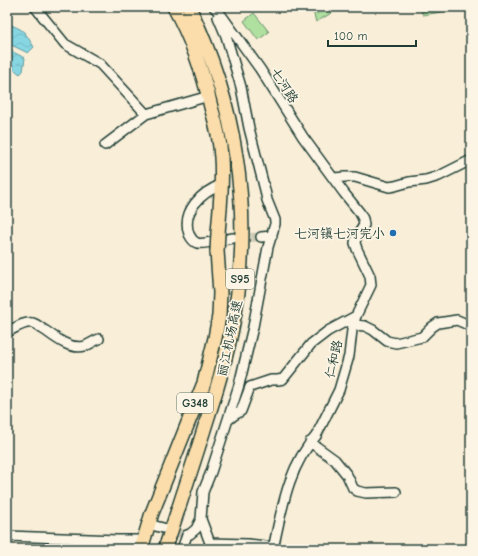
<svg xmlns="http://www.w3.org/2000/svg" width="478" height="556" font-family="'Comic Neue','LXGW WenKai TC',sans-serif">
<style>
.forest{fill:url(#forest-crowns);stroke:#678e6a}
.garden{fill:#afe0a0;stroke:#678e6a}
.water{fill:url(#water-waves);stroke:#5d999d}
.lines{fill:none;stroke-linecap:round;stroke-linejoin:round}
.minor-tunnel{stroke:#cdcbb7;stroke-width:9;stroke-dasharray:9 4.5;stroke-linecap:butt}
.minor-casing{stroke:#1f3d34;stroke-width:12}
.highway-casing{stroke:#1f3d34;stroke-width:16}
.minor{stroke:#fcf5e5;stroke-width:9}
.highway{stroke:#faddab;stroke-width:13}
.highway-bridge-casing{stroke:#1f3d34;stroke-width:16;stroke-linecap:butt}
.highway-bridge{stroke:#faddab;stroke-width:13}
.poi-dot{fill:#1f6fb2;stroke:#fcf5e5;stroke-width:1.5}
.labels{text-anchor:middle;stroke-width:3.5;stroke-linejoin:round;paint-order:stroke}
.shield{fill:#fcf5e5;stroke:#617469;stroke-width:1}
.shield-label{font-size:12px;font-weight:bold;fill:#1f3d34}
.street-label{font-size:13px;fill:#1f3d34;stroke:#fcf5e5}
.poi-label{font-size:13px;fill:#1f3d34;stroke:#fcf5e5;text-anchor:end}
</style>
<defs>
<pattern id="forest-crowns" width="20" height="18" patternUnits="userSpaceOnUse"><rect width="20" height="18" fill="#afe0a0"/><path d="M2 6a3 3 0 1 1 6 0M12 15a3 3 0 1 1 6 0" fill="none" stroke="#96c18a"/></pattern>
<pattern id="water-waves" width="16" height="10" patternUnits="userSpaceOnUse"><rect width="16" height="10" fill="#87d7e3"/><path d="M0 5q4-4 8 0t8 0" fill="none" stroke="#74b9c3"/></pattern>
</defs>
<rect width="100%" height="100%" fill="#f9eed8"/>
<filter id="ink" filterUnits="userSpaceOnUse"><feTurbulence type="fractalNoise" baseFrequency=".025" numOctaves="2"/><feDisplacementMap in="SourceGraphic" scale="8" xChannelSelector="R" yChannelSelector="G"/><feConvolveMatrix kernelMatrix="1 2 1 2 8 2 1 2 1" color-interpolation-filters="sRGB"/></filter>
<g filter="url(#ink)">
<path class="forest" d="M312 7H349L340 8 316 22Z
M419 7H466V8L423 15Z"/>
<path class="garden" d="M254 13 269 32 258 40 244 21Z"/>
<path class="water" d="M7 23 20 29 25 33 34 47 28 53 7 43Z
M7 49 25 58 23 71 20 74 7 64Z"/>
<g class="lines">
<path class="minor-tunnel" d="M237 238 261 237
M166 529 187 535"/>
<defs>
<path id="minor" d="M35 7 65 44 100 64 146 114
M214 7 219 12 260 69 303 137 344 193 360 213 363 219 364 225 356 238 355 243 357 249 370 276 371 285 356 316 352 330 349 356 339 390 316 436C288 467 282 509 273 549
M105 145 146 114 209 96
M334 178 345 177H355L389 187 395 186 409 182 426 180 439 176 471 160
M221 185C202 192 181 211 189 234 191 238 192 241 197 243 203 245 225 239 233 238
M261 237 272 236
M354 325 365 326 373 330 387 341 396 343 422 337 432 327 438 323 457 320 471 326
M7 332C14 329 24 321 33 323 37 324 42 329 46 331 57 339 71 350 85 346 90 344 94 341 99 339
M228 420 233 416 241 411 250 387 271 380H278L283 379 311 344 328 331 356 316
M310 442 335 460 347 475 353 488 357 491 366 493 396 492
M201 519 210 543 248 544 274 547
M148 524 163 528
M7 536 117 540H143
M182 549 187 535 190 534 196 529 201 519 203 492 211 472 239 385 253 327 268 247 275 224V220L267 200 265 190 249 128 241 87 226 36 218 17"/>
<path id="highway" d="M174 7C191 38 203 72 211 107 216 123 220 140 221 157 223 183 220 208 218 233
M141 549 152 513 204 383 215 338 219 316 220 293 217 251
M165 549C179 507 193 465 206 423 218 386 229 350 235 312 253 209 235 101 189 7"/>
</defs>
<use href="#minor" class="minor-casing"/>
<use href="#highway" class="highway-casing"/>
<use href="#minor" class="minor"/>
<use href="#highway" class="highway"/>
<defs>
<path id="highway-bridge" d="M217 251 218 233"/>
</defs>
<use href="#highway-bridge" class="highway-bridge-casing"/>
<use href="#highway-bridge" class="highway-bridge"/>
</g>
</g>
<circle class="poi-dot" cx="393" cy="233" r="4"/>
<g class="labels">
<g class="shield">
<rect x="226" y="269" width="28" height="20" rx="3"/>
<rect x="177" y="393" width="36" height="20" rx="3"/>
</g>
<g class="shield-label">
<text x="240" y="283">S95</text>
<text x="195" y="407">G348</text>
</g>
<g class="street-label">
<text transform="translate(285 85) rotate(57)" y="5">七河路</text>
<text transform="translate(229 338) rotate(-78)" y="5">丽江机场高速</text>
<text transform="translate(333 359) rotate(-77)" y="5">仁和路</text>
</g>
<g class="poi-label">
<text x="385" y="238">七河镇七河完小</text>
</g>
</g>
<rect width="478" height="556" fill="none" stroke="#fcf5e5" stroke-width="24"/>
<rect x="12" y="12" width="454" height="532" fill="none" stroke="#1f3d34" stroke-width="1.5" filter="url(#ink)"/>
<path d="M328 40v6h88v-6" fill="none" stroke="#1f3d34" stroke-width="2"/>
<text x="334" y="40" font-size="12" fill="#1f3d34" stroke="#fcf5e5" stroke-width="3" paint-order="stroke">100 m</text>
</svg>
